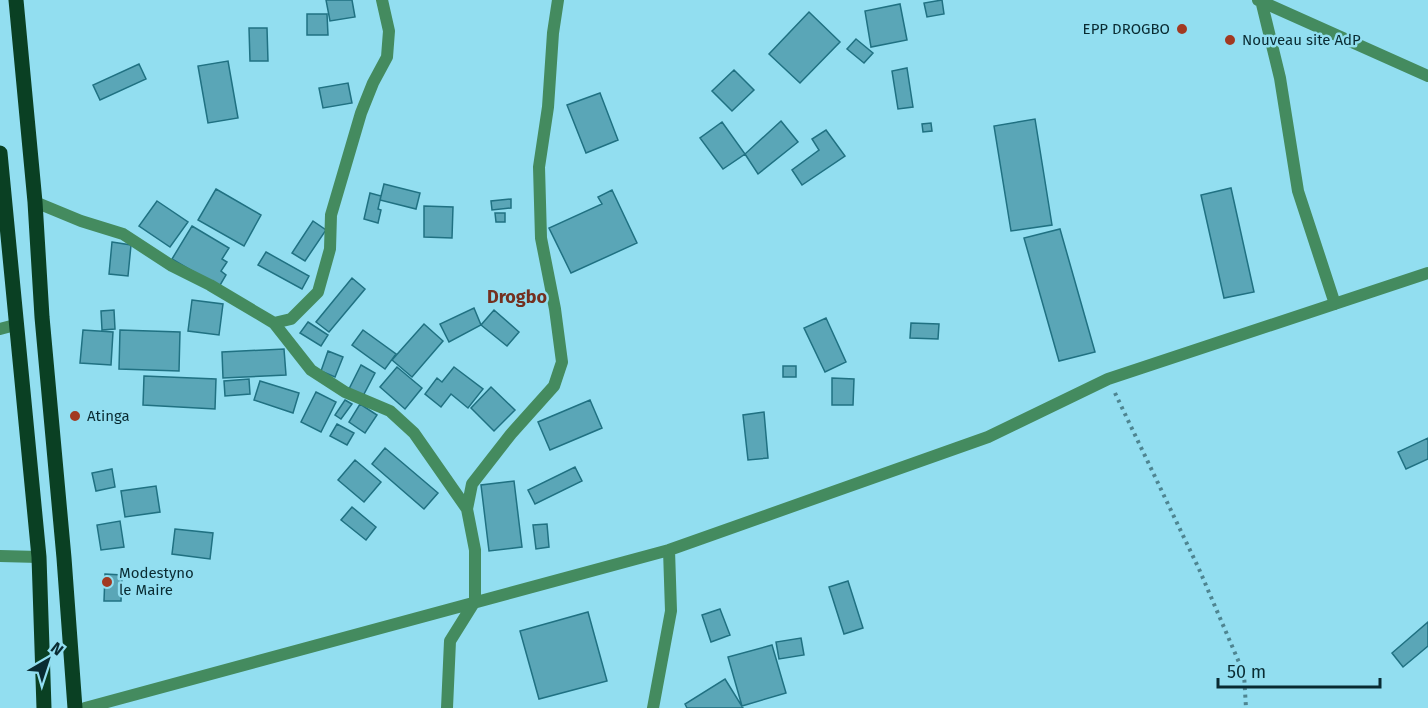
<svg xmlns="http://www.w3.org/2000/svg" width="1428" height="708" font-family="'Fira Sans',sans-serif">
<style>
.building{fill:#5aa6b7;stroke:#207182;stroke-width:1.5}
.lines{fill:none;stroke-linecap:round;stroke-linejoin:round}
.path{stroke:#4e8591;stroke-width:4;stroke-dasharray:3 4.5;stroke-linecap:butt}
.street{stroke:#448b5f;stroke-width:12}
.primary{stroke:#0a4023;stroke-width:15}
.poi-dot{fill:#a23921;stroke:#92def0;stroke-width:2}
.labels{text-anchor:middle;stroke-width:5;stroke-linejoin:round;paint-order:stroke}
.poi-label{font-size:15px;fill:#092b32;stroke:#92def0;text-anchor:start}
.quarter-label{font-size:18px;font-weight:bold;fill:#743020;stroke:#92def0}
</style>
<rect width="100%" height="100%" fill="#92def0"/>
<path class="building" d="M326 0H352L355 17 330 21Z
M942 0 944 14 927 17 924 3Z
M900 4 907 40 871 47 865 11Z
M809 12 840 42 800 83 769 54Z
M307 14H327L328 35H307Z
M249 28H267L268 61H250Z
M856 39 873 53 864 63 847 49Z
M228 61 238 118 208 123 198 66Z
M139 64 146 79 100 100 93 85Z
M907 68 913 107 898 109 892 71Z
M734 70 754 90 732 111 712 91Z
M348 83 352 103 323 108 319 88Z
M600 93 618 140 586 153 567 105Z
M1035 119 1052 225 1011 231 994 126Z
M781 121 798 142 758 174 745 154Z
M722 122 745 154 723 169 700 138Z
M931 123 932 131 923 132 922 124Z
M826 130 845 156 802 185 792 170 819 150 812 139Z
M384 184 420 193 416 209 380 200Z
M1231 188 1254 292 1224 298 1201 195Z
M216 189 261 215 244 246 198 220Z
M612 190 637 243 571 273 549 228 602 204 598 197Z
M370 193 381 196 378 209 381 210 378 223 364 219Z
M511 199V208L492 210 491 201Z
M157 201 188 222 170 247 139 226Z
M424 206 453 207 452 238 424 237Z
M495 213H505V222H496Z
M313 221 326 230 305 261 292 253Z
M192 226 229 248 222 259 227 262 221 271 226 275 219 287 172 259Z
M1060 229 1095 352 1059 361 1024 238Z
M112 242 131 245 128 276 109 274Z
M266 252 309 276 302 289 258 265Z
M352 278 365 289 329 332 316 322Z
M192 300 223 304 219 335 188 331Z
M474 308 481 325 449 342 440 324Z
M114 310 115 329 102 330 101 311Z
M494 310 519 332 507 346 481 325Z
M826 318 846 362 825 372 804 328Z
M308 322 328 335 321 346 300 333Z
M911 323 939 324 938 339 910 338Z
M424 324 443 341 412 377 392 360Z
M83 330 113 332 111 365 80 363Z
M120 330 180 332 179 371 119 369Z
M363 330 396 354 385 369 352 345Z
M284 349 286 375 223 378 222 352Z
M328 351 343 357 335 377 321 371Z
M361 365 375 373 363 396 349 389Z
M783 366H796V377H783Z
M397 367 422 388 405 409 380 387Z
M454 367 483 389 468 408 451 394 441 407 425 394 437 378 442 382Z
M144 376 216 379 215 409 143 405Z
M832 378 854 379 853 405H832Z
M249 379 250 394 225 396 224 381Z
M260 381 299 393 293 413 254 400Z
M491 387 515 410 494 431 471 408Z
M316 392 336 402 321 432 301 422Z
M345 400 352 404 341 419 335 415Z
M590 400 602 428 550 450 538 422Z
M360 404 377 415 365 433 349 422Z
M764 412 768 458 748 460 743 415Z
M337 424 354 433 347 445 330 436Z
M1428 438V459L1406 469 1398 452Z
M385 448 438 493 424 509 372 464Z
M355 460 381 482 364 502 338 480Z
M575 467 582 481 535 504 528 490Z
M112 469 115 487 96 491 92 473Z
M514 481 522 547 489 551 481 485Z
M156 486 160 512 125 517 121 491Z
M352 507 376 527 366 540 341 520Z
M120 521 124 547 101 550 97 525Z
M547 524 549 547 536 549 533 525Z
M175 529 213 533 210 559 172 554Z
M105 574 122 575 121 601H104Z
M848 581 863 628 844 634 829 587Z
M720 609 730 635 711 642 702 615Z
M588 612 607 681 539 699 520 631Z
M1428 622V646L1403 667 1392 653Z
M801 638 804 655 779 659 776 642Z
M772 645 786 693 742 706 728 657Z
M725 679 743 708H687L685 704Z"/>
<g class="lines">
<path class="path" d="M1115 393 1199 569 1244 674 1246 708"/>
<path class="street" d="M1258 0 1428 76
M1261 0 1280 78 1298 191 1335 304
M35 202 81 221 123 234 172 266 210 285 274 323 291 319 318 292 330 249 331 215 361 113 373 83 387 57 389 31 382 0
M274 323 311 370 345 392 390 411 414 433 467 509
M0 329 15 325
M0 556 39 557
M85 708 669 550 988 437 1108 379 1428 273
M447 708 450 641 475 601V550L467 509 472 484 511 434 554 386 562 362 555 309 541 238 539 167 548 107 553 33 558 0
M653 708 671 611 669 550"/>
<path class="primary" d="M16 0 35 202 42 317 64 558 75 708
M0 153 39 557 44 708"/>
</g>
<g class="poi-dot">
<circle cx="1182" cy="29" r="6"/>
<circle cx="1230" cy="40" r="6"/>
<circle cx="75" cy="416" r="6"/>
<circle cx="107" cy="582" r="6"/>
</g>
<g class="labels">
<g class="poi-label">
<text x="1170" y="34" text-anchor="end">EPP DROGBO</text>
<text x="1242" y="45">Nouveau site AdP</text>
<text x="87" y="421">Atinga</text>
<text x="119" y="578">Modestyno<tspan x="119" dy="17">le Maire</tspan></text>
</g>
<g class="quarter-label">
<text x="517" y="303">Drogbo</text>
</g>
</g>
<g transform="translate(48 660) rotate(39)" stroke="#92def0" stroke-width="4.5" paint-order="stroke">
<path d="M0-4.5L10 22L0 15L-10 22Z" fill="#092b32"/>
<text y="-9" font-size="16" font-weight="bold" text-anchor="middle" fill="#092b32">N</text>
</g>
<path d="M1218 678v9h162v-9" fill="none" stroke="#092b32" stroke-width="3"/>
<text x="1227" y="678" font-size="18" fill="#092b32" stroke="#92def0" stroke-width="4.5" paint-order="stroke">50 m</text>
</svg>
